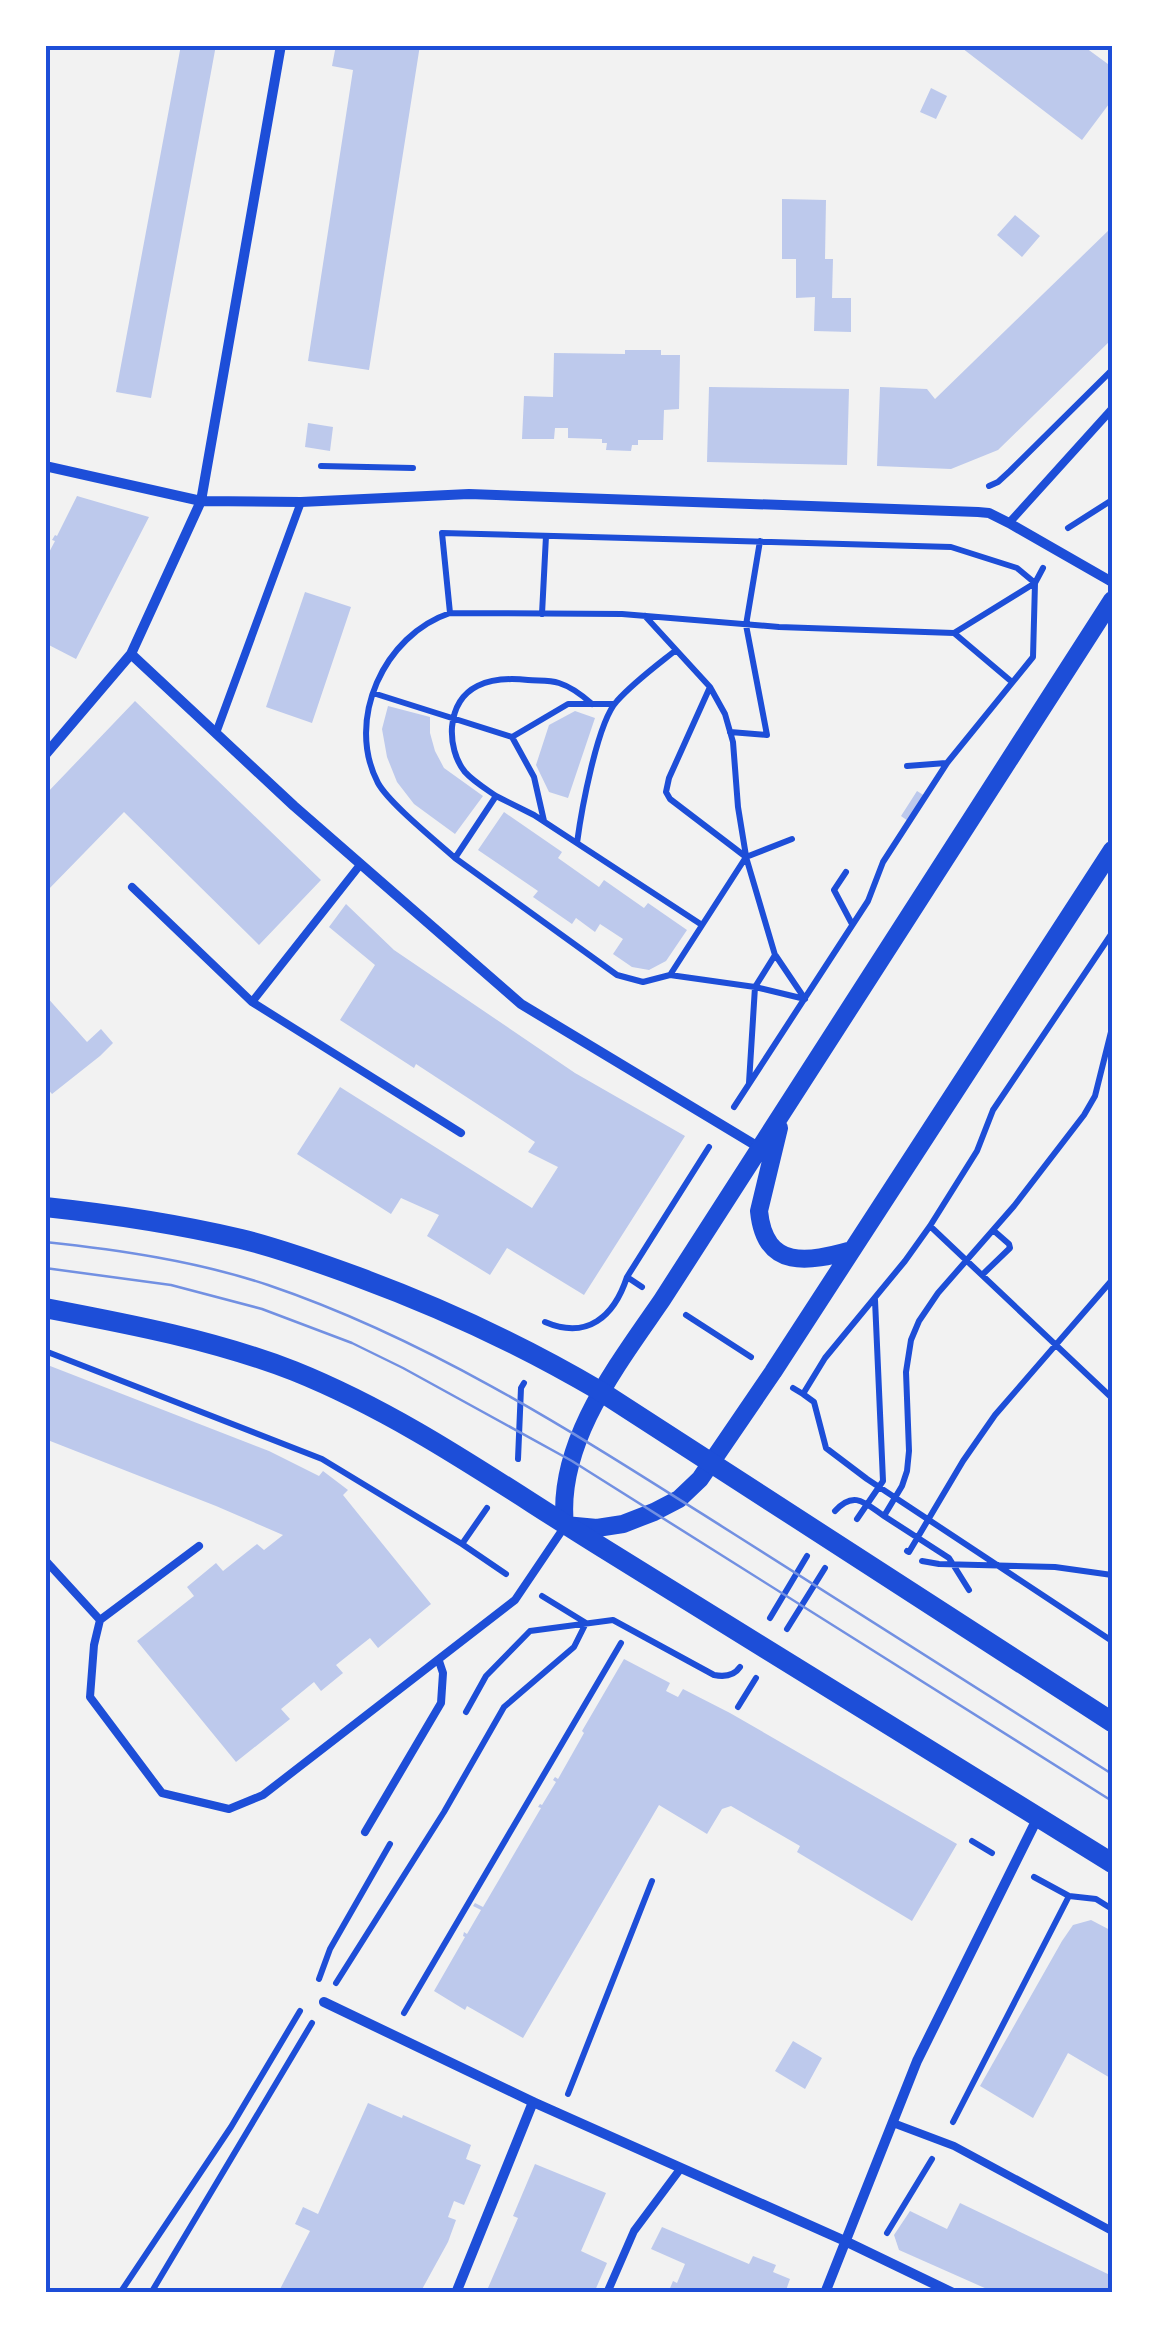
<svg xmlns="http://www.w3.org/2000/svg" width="1157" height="2338" font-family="'PT Sans',sans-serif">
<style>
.building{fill:#bdc9ec}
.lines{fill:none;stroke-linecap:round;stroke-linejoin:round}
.path{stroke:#1d4ed8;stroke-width:6}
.service{stroke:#1d4ed8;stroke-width:8}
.minor{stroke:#1d4ed8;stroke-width:10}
.tertiary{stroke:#1d4ed8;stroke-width:18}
.secondary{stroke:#1d4ed8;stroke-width:20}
.tram{stroke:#7290e2;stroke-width:2.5}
.neatline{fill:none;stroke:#1d4ed8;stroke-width:4}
</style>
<rect width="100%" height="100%" fill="#f2f2f2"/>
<path class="building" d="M181 45H216L151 398 116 392Z
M336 45H420L369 370 308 361 353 70 332 66Z
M958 45H1082L1112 67V100L1082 140Z
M931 88 947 96 936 119 920 112Z
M782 199 826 200 825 259H833L832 298H851V332L814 331 815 297 796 298V259H782Z
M1015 215 1040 236 1022 257 997 235Z
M1112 227V339L998 450 951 469 877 466 880 387 927 389 935 399Z
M625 350H661V355H680L679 409 664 410 663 440H638V445H632L631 451 606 450 607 443H602V439L568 438V428H555L554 439H522L524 396 553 397 554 353 625 354Z
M709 387 849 389 847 465 707 462Z
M308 423 333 427 330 451 305 447Z
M77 496 149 517 76 659 45 643V560L55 541 52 540 55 535 57 536Z
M305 592 351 607 312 723 266 707Z
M135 701 321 880 259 945 124 812 45 893V795Z
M388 706 430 717V733L435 751 444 768 483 796 455 834 414 804 397 782 387 757 382 729Z
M575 711 595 718 568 798 549 792 536 765 549 725Z
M917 791 925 796 908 821 901 816Z
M504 812 562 852 558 858 599 887 604 880 644 908 648 903 687 930 666 961 649 970 632 967 613 954 623 939 600 924 595 932 576 918 572 924 533 897 538 891 478 850Z
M346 904 394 950 575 1073 685 1136 584 1295 507 1248 490 1275 427 1236 439 1215 401 1198 391 1214 297 1154 340 1087 532 1208 558 1167 528 1152 535 1142 416 1064 414 1068 340 1020 375 965 329 927Z
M45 995 87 1042 101 1029 113 1043 100 1056 52 1094 45 1086Z
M45 1364 269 1451 319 1476 323 1471 348 1490 343 1495 431 1604 378 1648 370 1638 336 1665 343 1673 321 1691 314 1682 281 1709 290 1719 236 1762 137 1641 194 1596 187 1587 216 1563 223 1571 257 1544 264 1550 283 1535 216 1506 45 1439Z
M624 1659 670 1683 666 1691 678 1697 683 1689 730 1713 957 1844 912 1921 797 1852 800 1846 731 1806 722 1809 707 1834 659 1805 523 2038 467 2006 465 2010 434 1991 465 1937 463 1936 464 1932 467 1934 481 1910 473 1906 475 1903 483 1907 541 1808 538 1807 540 1804 542 1805 556 1782 553 1780 555 1777 558 1779 584 1733 582 1731Z
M1091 1920 1112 1931V2079L1068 2053 1033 2118 980 2086 1062 1941 1073 1925Z
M793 2041 822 2058 805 2089 775 2071Z
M368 2103 402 2118 403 2115 471 2145 466 2159 481 2165 464 2205 454 2201 448 2217 456 2220 448 2242 420 2293H278L310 2231 295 2224 303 2207 318 2214Z
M535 2164 606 2193 581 2251 607 2263 594 2293H477L488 2288 518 2218 513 2216Z
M960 2203 1112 2276V2293H996L899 2250 894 2235 910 2211 947 2229Z
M662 2227 749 2264 753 2256 776 2265 773 2272 790 2279 785 2293H668L673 2281 677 2283 685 2264 651 2249Z"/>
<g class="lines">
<path class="path" d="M321 466 413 468
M989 486 998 482 1010 471 1112 370
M1068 528 1112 500
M450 613 442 533 951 547 1017 568 1035 583 954 633
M542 614 546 536
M645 616 710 687 669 778 666 792 670 799 746 857 775 955 755 987 749 1083
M710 687 725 714 733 742 738 807 746 856
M373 693 512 737 534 777 544 821
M730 732 767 735 746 625 760 541
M512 737 568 704H614
M907 766 946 763
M496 796C486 789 473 781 465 772 455 760 451 742 452 727 456 684 491 676 528 680 538 681 549 680 559 683 572 687 582 695 592 704
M577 843C581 813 597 722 617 701 634 682 656 666 676 650
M455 858C436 841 389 803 378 783 345 720 384 635 450 613L622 614 779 627 954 633 1012 682
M846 872 834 890 852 924
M776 956 805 999 755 987 670 975 746 857 792 839
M670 975 643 982 617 975 455 858 496 796 534 815 702 925
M734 1107 868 901 883 862 947 763 1033 657 1035 583 1043 568
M930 1226 1112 1398
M982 1275 1010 1248 1009 1244 993 1230
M627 1277 709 1147
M686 1315 751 1357
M545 1322C587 1340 614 1317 627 1277L642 1287
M45 1351 322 1459 462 1544
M793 1388 803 1394 825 1358 905 1261 930 1226 977 1151 993 1110 1112 933
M803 1394 814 1402 826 1448 867 1479 1112 1641
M518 1459 521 1388 524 1383
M487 1508 462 1544 506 1574
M835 1511C854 1490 865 1503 884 1516L902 1486 907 1471 909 1451 906 1372 911 1340 919 1321 938 1293 1014 1206 1084 1115 1095 1096 1112 1028
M884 1516 949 1558 969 1590
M857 1519 883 1481 875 1300
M907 1551 909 1552 963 1461 995 1415 1112 1280
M922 1561 939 1564 1055 1567 1112 1575
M770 1618 807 1556
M787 1629 825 1568
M738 1707 756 1678
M466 1712 486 1676 530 1631 613 1620 714 1675C724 1677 734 1676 740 1667
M972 1841 992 1853
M1034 1877 1069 1896 1096 1899 1112 1909
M319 1979 330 1949 390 1844
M336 1983 444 1812 504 1707 574 1647 586 1623 542 1596
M404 2013 621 1643
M568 2094 652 1881
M953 2122 1069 1896
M887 2233 932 2159
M120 2293 231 2127 300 2011
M151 2293 312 2023"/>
<path class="service" d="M1009 523 1112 409
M216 733 301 502
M132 887 252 1002 461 1133
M252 1002 360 865
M199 1546 100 1620 94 1645 90 1697 162 1793 229 1809 263 1795 515 1600 565 1526
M45 1560 100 1620
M365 1832 441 1703 443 1673 439 1661
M893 2123 954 2146 1112 2231
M607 2293 634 2231 681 2168"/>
<path class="minor" d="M45 466 201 501 301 502 469 494 978 512 989 513 1009 523 1112 582
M131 654 294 806 521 1004 760 1148
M45 755 131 654 201 501 281 45
M324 2002 533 2102 845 2241 953 2293
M456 2293 533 2102
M825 2293 917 2061 1038 1817"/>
<path class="tertiary" d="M1112 600 662 1300C618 1364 556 1443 565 1525L597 1528 623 1524 654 1512 679 1499 700 1479 773 1372 1112 850
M779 1128 759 1211C765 1271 809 1262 852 1250"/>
<path class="secondary" d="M45 1207C111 1214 177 1224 241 1239 281 1249 320 1263 358 1277 442 1308 522 1345 600 1391L1112 1722
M45 1308C129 1324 214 1340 294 1371 406 1416 501 1485 603 1548 773 1653 942 1758 1112 1863"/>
<path class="tram" d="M45 1242C120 1250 196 1261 268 1285 436 1342 585 1440 734 1534 860 1614 986 1694 1112 1774
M45 1268 171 1285 262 1309 352 1343 403 1368 572 1461 1112 1801"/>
</g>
<rect width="1157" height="2338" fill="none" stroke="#ffffff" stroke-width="95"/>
<rect x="48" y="48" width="1062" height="2242" class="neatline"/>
</svg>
